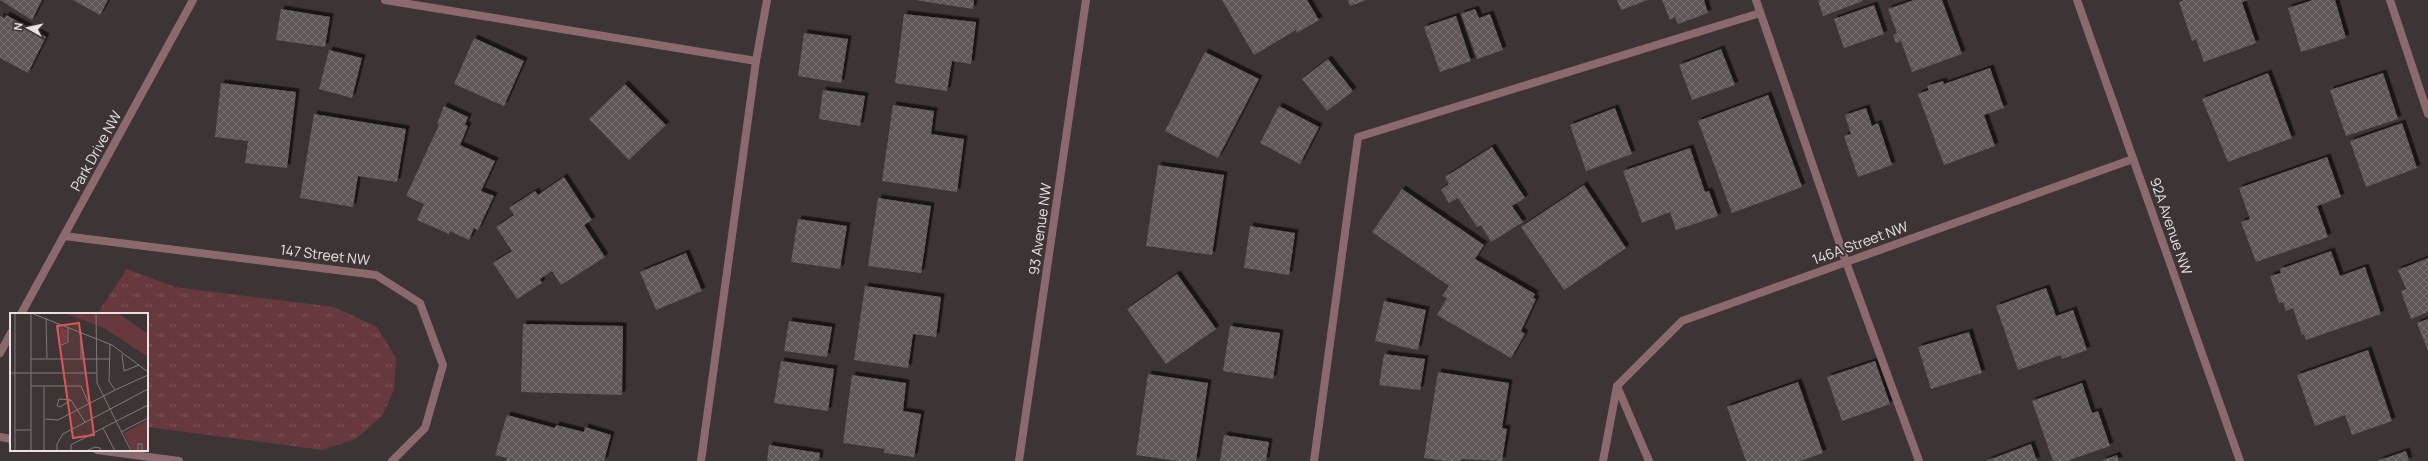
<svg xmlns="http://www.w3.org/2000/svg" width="2428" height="461" font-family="Manrope,sans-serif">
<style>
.grass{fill:url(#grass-tufts)}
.building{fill:url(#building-cross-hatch);filter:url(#shadow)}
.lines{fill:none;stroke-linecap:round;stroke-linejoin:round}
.lane{stroke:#8c696c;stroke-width:8}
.street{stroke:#8c696c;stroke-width:8}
.labels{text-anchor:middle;stroke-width:4;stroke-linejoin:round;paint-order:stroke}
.street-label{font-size:14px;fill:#e8e3e3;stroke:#3c3435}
.inset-road{fill:none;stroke:#817a7b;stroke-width:1}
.view{fill:#da5757;fill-opacity:0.15;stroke:#da5757;stroke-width:2}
.inset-edge{fill:none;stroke:#e8e3e3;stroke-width:2}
</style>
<defs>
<pattern id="grass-tufts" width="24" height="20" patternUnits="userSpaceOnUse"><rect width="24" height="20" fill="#67383e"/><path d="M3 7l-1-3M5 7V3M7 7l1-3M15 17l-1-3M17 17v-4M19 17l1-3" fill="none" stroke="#7d555a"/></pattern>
<pattern id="building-cross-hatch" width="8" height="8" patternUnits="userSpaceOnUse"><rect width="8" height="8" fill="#5f5758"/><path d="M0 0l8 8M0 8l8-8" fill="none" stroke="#766f70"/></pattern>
<filter id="shadow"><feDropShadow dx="3.5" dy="-3.5" stdDeviation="0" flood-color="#0009"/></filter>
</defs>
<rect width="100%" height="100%" fill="#3c3435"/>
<path class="grass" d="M127 269 175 287 334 307 377 327 396 358 394 390 382 416 356 439 322 450 147 427V314H97Z"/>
<path class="building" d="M0 0H42L32 20Z
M73 0H108L100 15Z
M915 0H974L973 9Z
M1222 0H1307L1319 20 1297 33 1296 30 1254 55Z
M1348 0H1367L1350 6Z
M1617 0H1648L1621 10Z
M1662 0H1704L1708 13 1678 24 1675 17 1670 20Z
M1818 0H1862L1863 1 1823 16Z
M1914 0H1942L1962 54 1912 72 1901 41 1896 43 1893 35 1897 33 1888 9Z
M2184 0H2248L2242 2 2256 43 2204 62 2196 39 2192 41 2179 2Z
M2313 0H2335L2346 38 2301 52 2288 8Z
M1874 5 1884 34 1844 48 1834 19Z
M281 9 330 17 325 47 276 40Z
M1475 9 1479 18 1490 14 1503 50 1477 59 1461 14Z
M904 14 976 22 971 64 952 61 947 91 895 83Z
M6 15 46 37 28 73 0 58V16L5 18Z
M1456 16 1471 61 1440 72 1424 27Z
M804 33 848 39 841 83 798 76Z
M474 38 524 61 504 106 454 84Z
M1721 49 1735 85 1692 100 1679 65Z
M329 50 362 58 352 98 319 89Z
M1205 52 1259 79 1218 158 1165 131Z
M1328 59 1353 91 1327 111 1302 79Z
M1990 68 2004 108 1984 115 1995 146 1944 165 1918 94 1929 90 1927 86 1943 81 1944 84Z
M2268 73 2292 138 2228 162 2202 99Z
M2383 73 2398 119 2346 136 2330 90Z
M221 83 296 92 287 168 245 163 248 141 215 137Z
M625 84 666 125 629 160 589 119Z
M823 90 865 96 860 126 819 119Z
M1768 95 1802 187 1732 213 1698 121Z
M893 105 934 111 931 134 964 139 957 192 882 181Z
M444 106 468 117 465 125 468 126 460 145 495 161 481 191 494 196 478 230 474 228 469 240 450 231 449 234 417 220 424 204 406 196 439 125 437 124Z
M1279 106 1319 127 1300 164 1260 143Z
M1615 108 1632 154 1586 171 1570 125Z
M1866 108 1872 126 1878 123 1892 165 1858 177 1844 136 1851 134 1845 115Z
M314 114 406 129 397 182 358 176 353 207 300 198Z
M2402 123 2417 168 2366 187 2350 141Z
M1492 147 1525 198 1512 206 1523 222 1491 242 1481 225 1477 227 1458 198 1449 203 1441 190 1449 184 1445 177Z
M1690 148 1705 192 1709 191 1718 216 1676 230 1670 212 1642 223 1623 171Z
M2327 157 2341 197 2317 206 2328 237 2256 262 2241 222 2250 219 2239 188Z
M1158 165 1224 175 1212 255 1146 246Z
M564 177 592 220 584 225 605 257 561 285 552 271 540 279 542 283 517 299 493 263 512 251 496 227 514 215 509 208 535 191 538 195Z
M1584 185 1626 248 1564 290 1521 227Z
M1402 189 1484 245 1475 259 1535 294 1533 298 1536 299 1521 331 1525 334 1511 358 1437 315 1447 298 1442 296 1449 286 1372 232Z
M878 198 931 206 921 273 868 266Z
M798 219 847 226 840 269 791 262Z
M1250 226 1295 233 1289 275 1244 268Z
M2331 251 2340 276 2365 267 2381 314 2306 340 2304 334 2302 335 2293 308 2286 311 2283 302 2279 303 2270 276 2281 273 2280 269Z
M686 253 702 291 656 310 640 272Z
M2428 258V312L2411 319 2401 291 2406 289 2398 270Z
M1177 274 1216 329 1166 364 1127 309Z
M865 286 941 297 936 337 913 334 908 368 854 360Z
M2046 288 2056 316 2073 310 2087 350 2062 359 2061 355 2018 370 1996 306Z
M1384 301 1426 310 1418 350 1375 341Z
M2428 319V351L2417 323Z
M789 321 832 327 827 357 784 351Z
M523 324 623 326 622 395 521 392Z
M1230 326 1280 333 1273 379 1223 371Z
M1969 332 1982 373 1931 389 1918 347Z
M2368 350 2392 421 2352 435 2345 415 2315 426 2297 375Z
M1384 354 1425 359 1420 390 1379 385Z
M781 361 834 369 828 411 774 403Z
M1875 361 1890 404 1842 421 1827 377Z
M1438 372 1509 383 1502 428 1507 429 1502 461 1461 459 1460 461H1446L1424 458Z
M1148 374 1208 383 1196 461H1177L1136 455Z
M852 375 906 383 903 411 921 414 914 457 884 453 885 449 843 443Z
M1798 382 1823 453 1800 461H1746L1727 407Z
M2082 383 2092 413 2098 411 2110 446 2067 461H2053L2032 401Z
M507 415 555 428 556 425 584 432 585 427 611 435 604 461H506L507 458 495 455Z
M1224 435 1269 442 1266 461H1220Z
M2031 444 2037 461H1986Z
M769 445 820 453 819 461H767Z
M2406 451 2409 461H2377Z
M2117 455 2119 461H2101Z"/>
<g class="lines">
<path class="lane" d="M385 0 756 61
M1756 0 1846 262 1919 461
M2390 0 2428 114
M701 461 756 61 767 0
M1314 461 1358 137 1760 13"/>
<path class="street" d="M2077 0 2240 461
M64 236 376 275 420 303 443 365 425 428 392 461
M21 314 193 0
M0 353 11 333
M1617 386 1649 461
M0 437 11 439
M97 450 179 461
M1019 461 1086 0
M1603 461 1617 386 1682 321 2133 159"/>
</g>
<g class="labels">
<g class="street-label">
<text transform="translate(96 151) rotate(-61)" y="5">Park Drive NW</text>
<text transform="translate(2171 226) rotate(71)" y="5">92A Avenue NW</text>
<text transform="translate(1040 229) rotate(-82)" y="5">93 Avenue NW</text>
<text transform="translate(1860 243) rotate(-20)" y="5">146A Street NW</text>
<text transform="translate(325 255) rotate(7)" y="5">147 Street NW</text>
</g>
</g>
<g transform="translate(10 313)">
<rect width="138" height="138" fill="#3c3435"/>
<path d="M50 14 57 17V27L53 31 50 28ZM138 107V138H122L114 120Z" fill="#67383e"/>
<path d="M54 0H108L138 21V44L94 15Z" fill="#67383e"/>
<path class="inset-road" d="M21 0V138M21 0 102 32 138 59M86 0 87 70 121 138M36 5 37 45M48 11 49 30 52 32 58 29V14M100 31 99 68 105 77 138 62M112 41 114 58 129 52M71 45V19M21 46H100M0 60H86M21 73H71L79 91M34 74V138M61 87 49 86 47 93 50 94 61 87 75 109M35 106 48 107 105 77M93 115 138 92M5 117H21M111 119 138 105M5 138V0M47 138V131L53 121 138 76M61 138V132L93 115 105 138M76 138 85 134 90 135 91 138M128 138V131H132V138"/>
<path class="view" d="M69 10 84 122 63 125 47 13Z"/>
<rect width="138" height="138" class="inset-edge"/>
</g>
<g transform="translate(28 28) rotate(278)" stroke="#3c3435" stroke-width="3" paint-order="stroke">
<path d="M0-3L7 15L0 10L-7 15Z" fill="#e8e3e3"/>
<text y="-6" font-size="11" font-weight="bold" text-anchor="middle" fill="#e8e3e3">N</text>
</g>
</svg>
